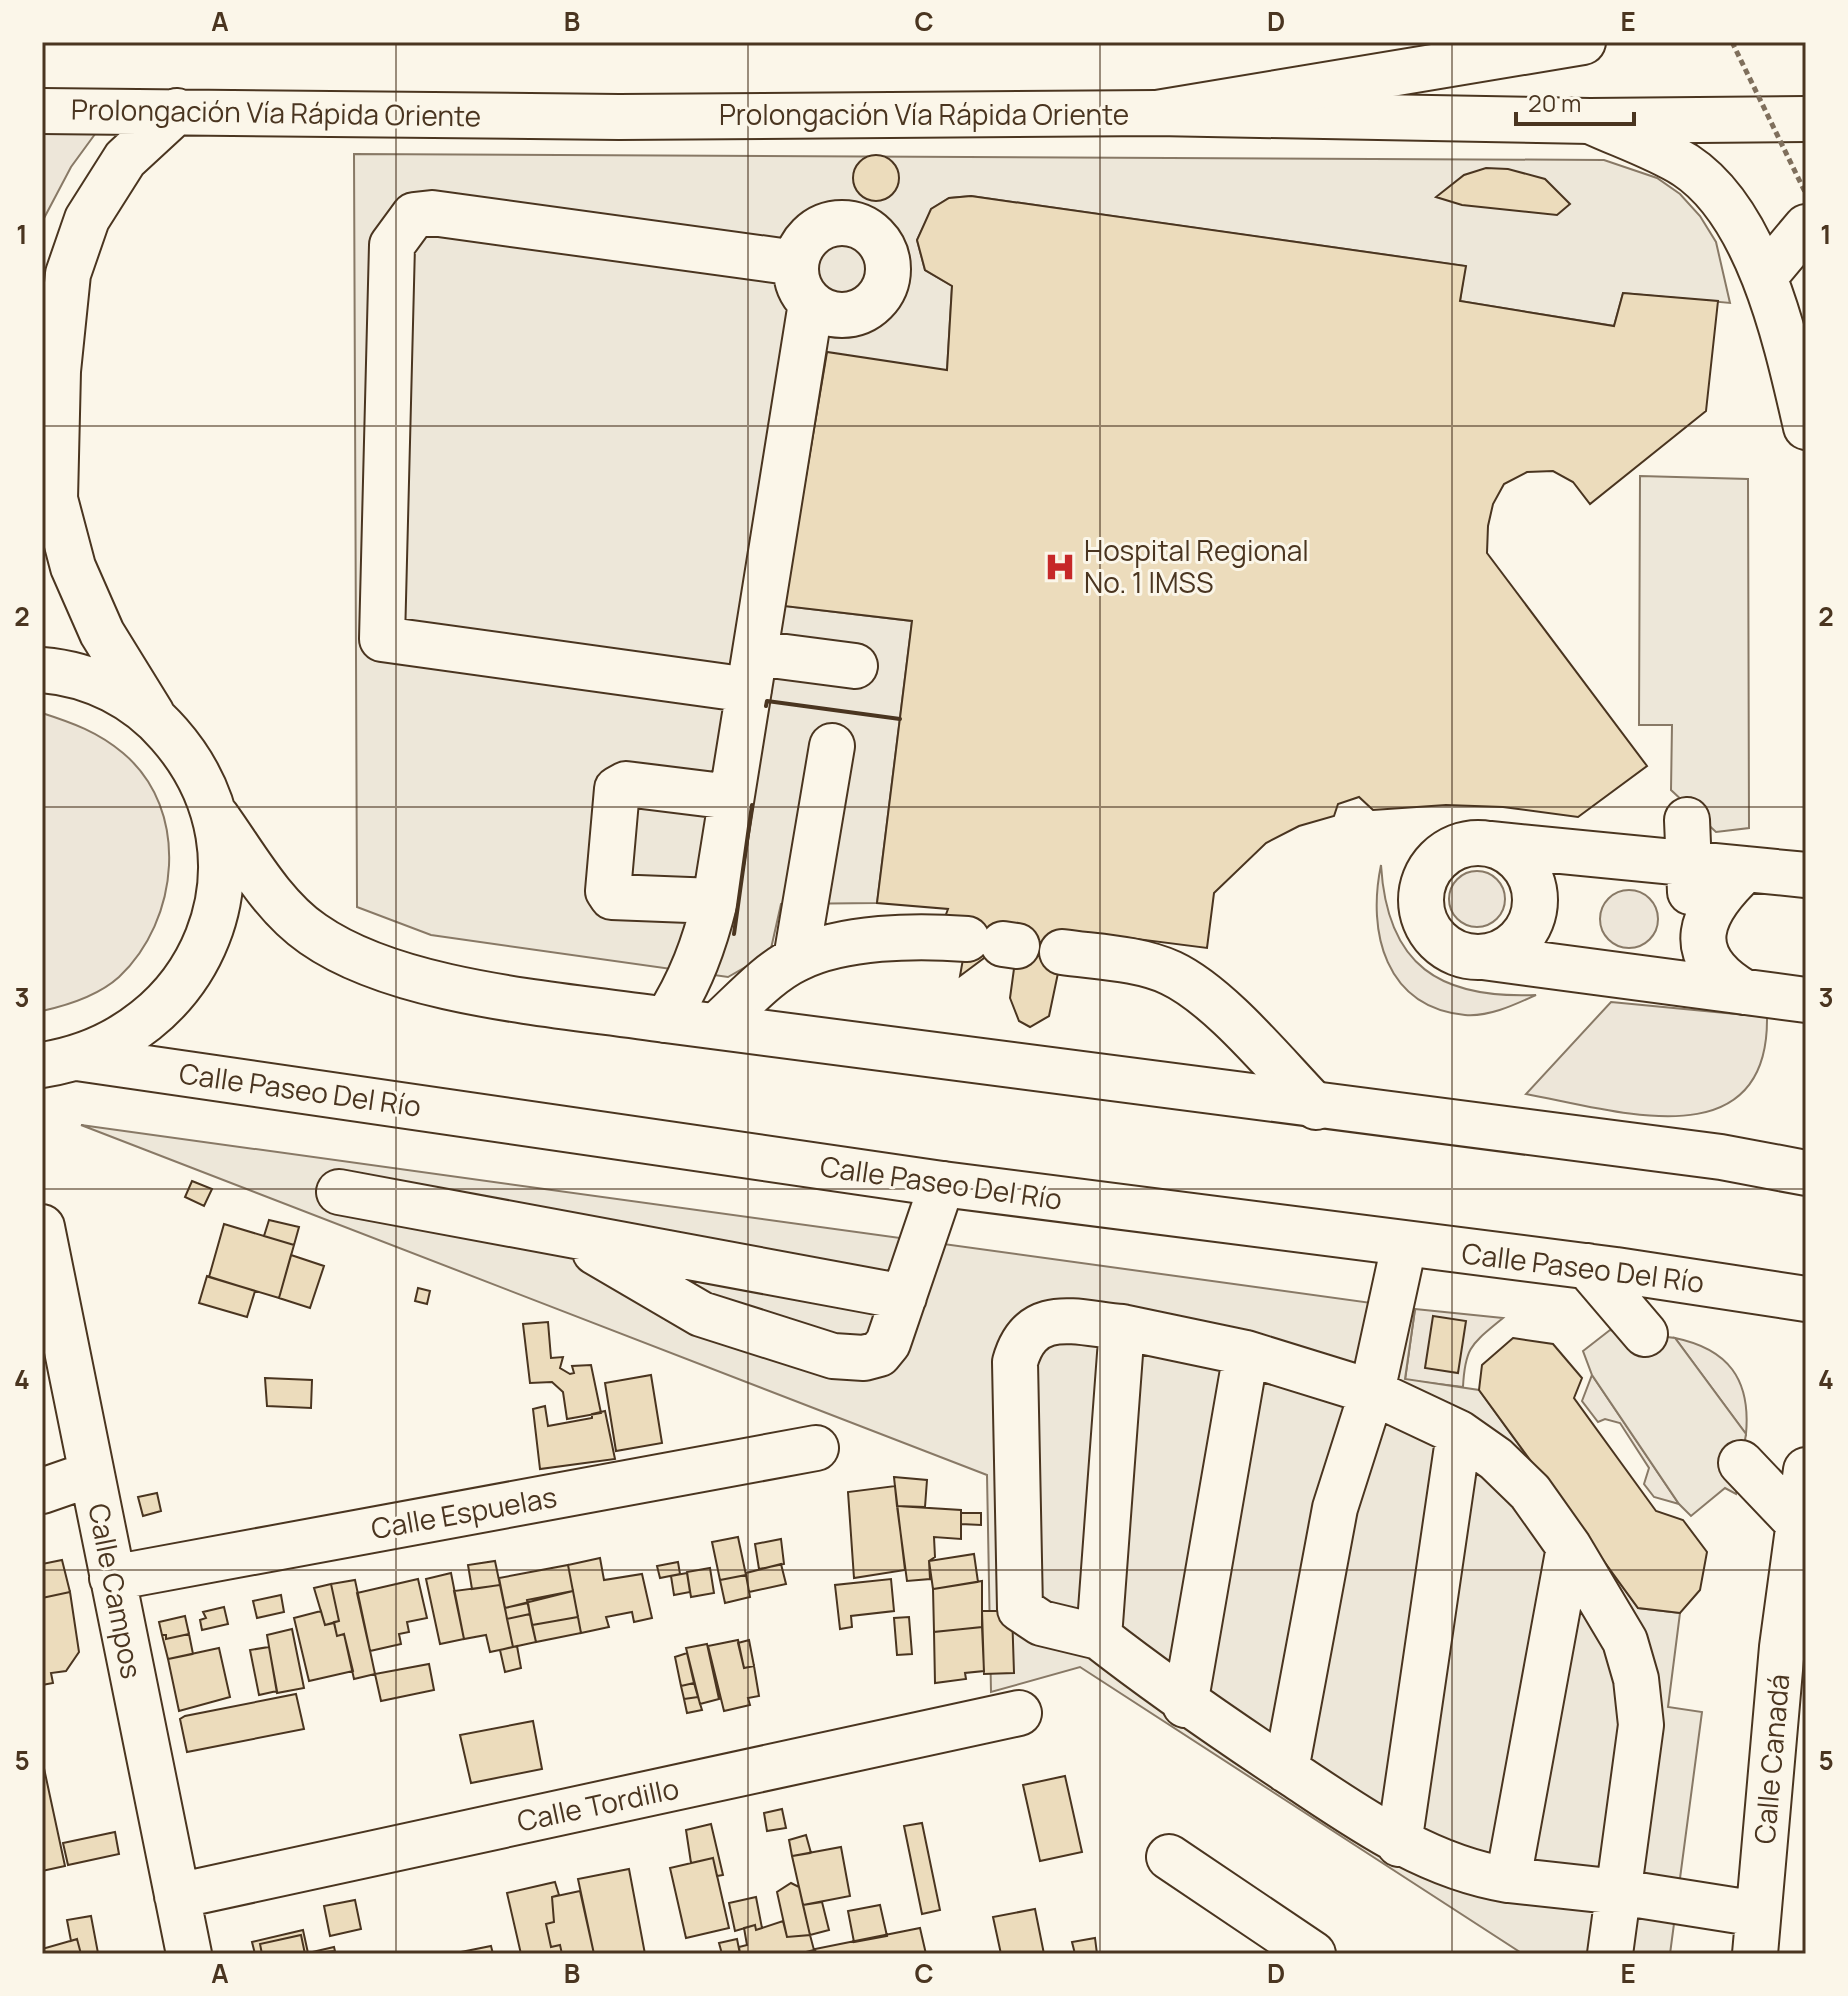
<svg xmlns="http://www.w3.org/2000/svg" width="1848" height="1996" font-family="Manrope,sans-serif">
<style>
.green{fill:#ede6d9;stroke:#887966;stroke-width:2}
.parking{fill:#ede7d9;stroke:#887966;stroke-width:2}
.building{fill:#ecdcbc;stroke:#4a3520;stroke-width:2}
.lines{fill:none;stroke-linecap:round;stroke-linejoin:round}
.minor-casing{stroke:#4a3520;stroke-width:48}
.major-casing{stroke:#4a3520;stroke-width:48}
.highway-casing{stroke:#4a3520;stroke-width:48}
.minor{stroke:#fbf6e9;stroke-width:44}
.major{stroke:#fbf6e9;stroke-width:44}
.highway{stroke:#fbf6e9;stroke-width:44}
.path-bridge{stroke:#7f6f5c;stroke-width:5;stroke-dasharray:6 4;stroke-linecap:butt}
.wall{stroke:#4a3520;stroke-width:4}
.grid{fill:none;stroke:#4a3520;stroke-width:2;stroke-opacity:0.55}
.labels{text-anchor:middle;stroke-width:6;stroke-linejoin:round;paint-order:stroke}
.street-label{font-size:28px;fill:#4a3520;stroke:#fbf6e9}
.poi-label{font-size:28px;fill:#4a3520;stroke:#fbf6e9;text-anchor:start}
.neatline{fill:none;stroke:#4a3520;stroke-width:3}
.grid-label{font-size:26px;text-anchor:middle;font-weight:bold;fill:#4a3520}
</style>
<rect width="100%" height="100%" fill="#fbf6e9"/>
<path class="green" d="M98 130 71 167 42 222V131Z
M42 713C73 723 98 732 123 753 191 810 179 921 119 977 98 996 69 1005 42 1011Z
M1381 865C1387 966 1440 999 1536 995 1514 1005 1489 1017 1465 1015 1385 1007 1367 932 1381 865Z
M1449 899a28 28 0 1 1 56 0a28 28 0 1 1-56 0Z
M1600 919a29 29 0 1 1 58 0a29 29 0 1 1-58 0Z
M1611 1002 1767 1017C1769 1162 1614 1110 1526 1094Z
M1415 1309 1503 1318C1472 1344 1465 1346 1463 1387L1405 1380Z
M1675 1338C1728 1349 1751 1379 1746 1434Z
M1592 1375 1679 1504 1654 1497 1644 1484 1649 1468 1620 1423 1605 1419 1598 1422 1582 1401Z"/>
<path class="parking" d="M354 154 1604 160 1657 178 1680 194 1700 216 1716 242 1730 303 1623 293 1614 326 1460 301 1465 266 971 196 949 198 932 209 917 240 925 270 952 286 947 370 784 606 912 621 877 903 781 904 770 953 728 977 431 935 357 907Z
M1640 476 1748 479 1749 828 1716 832 1671 790 1672 725H1639Z
M81 1125 1415 1309 1405 1379 1479 1390 1638 1608 1680 1613 1668 1707 1702 1712 1670 1954H1523L1080 1667 991 1692 987 1475Z
M1610 1330 1675 1338 1746 1434 1736 1494 1725 1488 1691 1516 1679 1504 1592 1375 1583 1351Z"/>
<path class="building" d="M853 178a23 23 0 1 1 46 0a23 23 0 1 1-46 0Z
M1486 168 1508 169 1545 179 1570 204 1557 215 1462 205 1436 197 1464 175Z
M971 196 1466 266 1460 301 1614 326 1623 293 1718 301 1706 411 1590 504 1573 482 1553 471 1527 472 1504 484 1493 504 1488 526 1487 553 1647 766 1578 817 1503 807 1446 805 1373 810 1359 797 1338 804 1334 816 1299 826 1266 843 1214 893 1207 948 1067 930 1049 1016 1030 1027 1019 1021 1010 998 1019 932 960 976 968 931 941 928 948 909 877 903 912 621 784 606 827 352 947 370 952 286 925 270 917 240 931 209 949 198Z
M192 1181 212 1189 204 1206 185 1197Z
M269 1220 299 1227 294 1245 264 1236Z
M224 1224 294 1245 279 1298 209 1277Z
M291 1255 324 1266 310 1308 279 1298Z
M207 1276 255 1291 247 1317 199 1303Z
M418 1288 430 1291 427 1304 415 1301Z
M1433 1316 1466 1321 1458 1373 1425 1368Z
M548 1322 551 1358 563 1357 560 1368 570 1374 574 1373 572 1366 591 1365 601 1413 567 1419 563 1392 552 1382 530 1383 523 1324Z
M1513 1338 1553 1344 1582 1378 1574 1398 1656 1511 1683 1520 1707 1552 1700 1590 1680 1613 1638 1608 1479 1390 1482 1365Z
M651 1375 662 1443 616 1451 605 1383Z
M265 1378 312 1380 311 1408 267 1406Z
M545 1406 548 1426 592 1418V1414L605 1411 615 1459 540 1469 533 1409Z
M894 1477 927 1480 925 1507 897 1506Z
M895 1486 905 1570 854 1578 848 1492Z
M157 1493 161 1511 143 1516 138 1497Z
M897 1506 961 1510V1539L934 1537 935 1557 929 1561 930 1579 907 1581Z
M961 1513H981V1525L961 1524Z
M738 1537 746 1575 720 1580 712 1542Z
M781 1539 784 1564 759 1569 755 1544Z
M974 1554 978 1582 933 1589 929 1561Z
M600 1558 604 1580 642 1574 652 1618 634 1622 632 1612 606 1617 609 1627 581 1633 568 1565Z
M62 1560 70 1592 42 1598V1564Z
M495 1561 500 1585 472 1589 468 1565Z
M678 1562 680 1574 660 1578 657 1566Z
M781 1564 786 1584 749 1592 746 1573Z
M568 1565 573 1591 505 1608 499 1578Z
M710 1568 714 1593 691 1597 687 1572Z
M451 1573 464 1639 440 1644 426 1579Z
M687 1573 690 1592 674 1595 671 1576Z
M746 1575 750 1597 725 1603 720 1580Z
M418 1579 427 1618 407 1622 409 1632 399 1634 401 1644 370 1651 357 1593Z
M891 1579 894 1611 851 1616 852 1627 840 1629 835 1585Z
M355 1580 375 1674 354 1679 344 1634 337 1636 334 1622 339 1621 331 1584Z
M982 1581V1627L934 1632 933 1589Z
M331 1584 339 1621 325 1625 314 1588Z
M500 1585 513 1647 490 1652 486 1635 464 1639 454 1591Z
M573 1591 578 1617 532 1625 527 1600Z
M70 1592 79 1652 66 1671 51 1673 53 1683 42 1685V1598Z
M281 1595 284 1612 257 1618 253 1601Z
M528 1603 530 1614 507 1619 505 1608Z
M224 1607 228 1624 202 1630 200 1620 206 1618 203 1612Z
M321 1611 325 1625 334 1623 337 1636 344 1634 353 1671 309 1681 294 1618Z
M982 1611H1012L1014 1673 984 1674Z
M530 1614 536 1642 513 1647 507 1619Z
M185 1616 189 1634 166 1639V1635H162L159 1622Z
M578 1617 581 1633 536 1642 532 1625Z
M909 1617 912 1654 897 1655 894 1618Z
M982 1627 984 1671 965 1673 966 1679 935 1683 934 1632Z
M292 1629 304 1688 277 1693 267 1635Z
M189 1634 193 1654 168 1659 162 1635H166V1639Z
M738 1640 744 1668 754 1666 759 1696 748 1698 750 1705 724 1711 708 1646Z
M749 1640 754 1666 744 1668 738 1643Z
M707 1644 719 1699 700 1704 686 1648Z
M517 1646 521 1668 505 1672 500 1650Z
M269 1647 277 1691 259 1695 250 1650Z
M219 1648 230 1697 179 1711 168 1659Z
M687 1653 694 1683 681 1686 675 1657Z
M429 1664 434 1690 381 1701 375 1674Z
M694 1683 698 1697 684 1699 681 1686Z
M296 1694 304 1729 187 1752 180 1719 185 1716Z
M698 1697 702 1710 687 1713 684 1699Z
M533 1721 542 1769 471 1783 460 1735Z
M42 1759 65 1866 42 1871Z
M1065 1776 1082 1852 1040 1861 1023 1785Z
M782 1809 786 1828 767 1831 764 1813Z
M922 1823 940 1910 922 1914 904 1826Z
M711 1824 723 1875 717 1876 713 1858 691 1863 686 1830Z
M115 1832 119 1854 68 1865 63 1843Z
M806 1835 811 1853 792 1856 789 1840Z
M841 1847 850 1896 803 1905 792 1856Z
M713 1858 729 1928 686 1938 670 1868Z
M629 1869 645 1954H594L578 1879Z
M555 1882 559 1895 552 1897 554 1922 546 1924 551 1947 560 1945 562 1954H521L507 1893Z
M791 1883 799 1887 810 1935 787 1937 777 1892Z
M580 1891 594 1954H562L560 1945 551 1947 546 1924 554 1922 552 1897Z
M756 1897 762 1928 756 1930 755 1925 735 1931 729 1903Z
M355 1900 361 1929 330 1936 324 1906Z
M822 1902 829 1930 810 1935 803 1905Z
M880 1905 887 1936 854 1942 848 1911Z
M1035 1909 1044 1954H1001L993 1917Z
M91 1916 98 1953 81 1954 77 1939 71 1941 67 1920Z
M783 1921 787 1937 810 1935 814 1950 798 1954H740L739 1947 747 1945 744 1928 755 1925 756 1930Z
M920 1928 926 1954H816L815 1949Z
M303 1930 308 1953 334 1947 335 1951 305 1954 301 1935 260 1944 262 1954H255L252 1942Z
M301 1935 305 1954H262L260 1944Z
M1095 1938 1097 1954H1075L1072 1942Z
M77 1939 81 1954H42V1949Z
M737 1939 740 1954H722L719 1943Z
M491 1946 493 1954H451Z"/>
<g class="lines">
<defs>
<path id="minor" d="M1590 121C1620 135 1656 147 1685 165 1760 214 1787 345 1806 427
M796 269a46 46 0 1 1 92 0a46 46 0 1 1-92 0Z
M1766 275 1806 227
M755 653 855 666
M749 690 382 639 392 245 414 215 432 213 796 263
M1687 820 1690 892
M1421 900a57 57 0 1 1 114 0a57 57 0 1 1-114 0Z
M1490 844 1806 875
M715 901 612 897 608 891 617 789 626 784 731 797
M1003 944 1017 946
M1062 952C1097 957 1139 958 1171 973 1220 996 1277 1067 1316 1107
M1483 957 1806 1000
M796 959 832 746
M1744 992C1680 954 1700 912 1746 869
M666 1020C691 981 704 945 715 901L811 303
M716 1026C741 1004 767 973 797 959 843 936 916 935 967 939
M339 1192 904 1297
M42 1227 189 1954
M1404 1245 1372 1392 1459 1433 1496 1459 1530 1492 1569 1547 1625 1641 1636 1679 1641 1725 1610 1954
M595 1252 701 1314 833 1356 864 1358 879 1354 888 1343 942 1184
M1741 1463 1799 1524
M42 1491 91 1474
M112 1578 816 1448
M1099 1637 1041 1623 1020 1609 1015 1362C1031 1305 1076 1323 1122 1327
M1185 1705 1246 1353
M1286 1770 1335 1508 1372 1392 1246 1353 1122 1327 1099 1637C1163 1687 1229 1732 1297 1777 1363 1821 1428 1867 1508 1880L1569 1547
M1399 1844 1459 1433
M1169 1857 1313 1954
M1508 1880 1619 1892 1758 1914
M177 1896 1019 1713
M1755 1954 1782 1647 1806 1470"/>
<path id="major" d="M42 111 619 117 1157 113 1590 121 1806 119
M42 670C92 674 137 697 169 734 279 859 204 1040 42 1065
M152 714 102 633 73 567 55 499 58 371 68 274 87 219 125 159 177 111
M217 817C245 856 272 906 313 934 400 995 561 1004 666 1020L1721 1157 1806 1173
M77 1058 942 1184 1616 1270 1806 1299
M1587 1266 1645 1334"/>
<path id="highway" d="M1157 113 1583 42"/>
</defs>
<use href="#minor" class="minor-casing"/>
<use href="#major" class="major-casing"/>
<use href="#highway" class="highway-casing"/>
<use href="#minor" class="minor"/>
<use href="#major" class="major"/>
<use href="#highway" class="highway"/>
<path class="path-bridge" d="M1732 42 1806 194"/>
<path class="wall" d="M766 706 767 701 900 719
M734 934 752 805"/>
</g>
<path class="grid" d="M396 42V1954M748 42V1954M1100 42V1954M1452 42V1954M42 426H1806M42 807H1806M42 1189H1806M42 1570H1806"/>
<defs>
<symbol id="hospital-bare" viewBox="-9 -9 18 18"><path d="M-5-5h3v3.5h4V-5h3V5h-3V1.5h-4V5h-3Z" fill="#c62828" stroke="#fbf6e9" stroke-width="2.5" paint-order="stroke"/></symbol>
</defs>
<g fill-rule="evenodd">
<use href="#hospital-bare" x="1038" y="545" width="44" height="44"/>
</g>
<g class="labels">
<g class="street-label">
<text transform="translate(276 113) rotate(1)" y="10">Prolongación Vía Rápida Oriente</text>
<text x="924" y="125">Prolongación Vía Rápida Oriente</text>
<text transform="translate(300 1090) rotate(8)" y="10">Calle Paseo Del Río</text>
<text transform="translate(941 1183) rotate(8)" y="10">Calle Paseo Del Río</text>
<text transform="translate(1583 1268) rotate(7)" y="10">Calle Paseo Del Río</text>
<text transform="translate(464 1513) rotate(-10)" y="10">Calle Espuelas</text>
<text transform="translate(115 1591) rotate(79)" y="10">Calle Campos</text>
<text transform="translate(1772 1759) rotate(-85)" y="10">Calle Canadá</text>
<text transform="translate(598 1805) rotate(-12)" y="10">Calle Tordillo</text>
</g>
<g class="poi-label">
<text x="1084" y="561">Hospital Regional<tspan x="1084" dy="32">No. 1 IMSS</tspan></text>
</g>
</g>
<rect width="1848" height="1996" fill="none" stroke="#fbf6e9" stroke-width="88"/>
<path d="M1516 112v12h118v-12" fill="none" stroke="#4a3520" stroke-width="4"/>
<text x="1528" y="112" font-size="24" fill="#4a3520" stroke="#fbf6e9" stroke-width="6" paint-order="stroke">20 m</text>
<rect x="44" y="44" width="1760" height="1908" class="neatline"/>
<g class="grid-label">
<text x="220" y="31">A</text>
<text x="572" y="31">B</text>
<text x="924" y="31">C</text>
<text x="1276" y="31">D</text>
<text x="1628" y="31">E</text>
<text x="22" y="244">1</text>
<text x="1826" y="244">1</text>
<text x="22" y="626">2</text>
<text x="1826" y="626">2</text>
<text x="22" y="1007">3</text>
<text x="1826" y="1007">3</text>
<text x="22" y="1389">4</text>
<text x="1826" y="1389">4</text>
<text x="22" y="1770">5</text>
<text x="1826" y="1770">5</text>
<text x="220" y="1983">A</text>
<text x="572" y="1983">B</text>
<text x="924" y="1983">C</text>
<text x="1276" y="1983">D</text>
<text x="1628" y="1983">E</text>
</g>
</svg>
